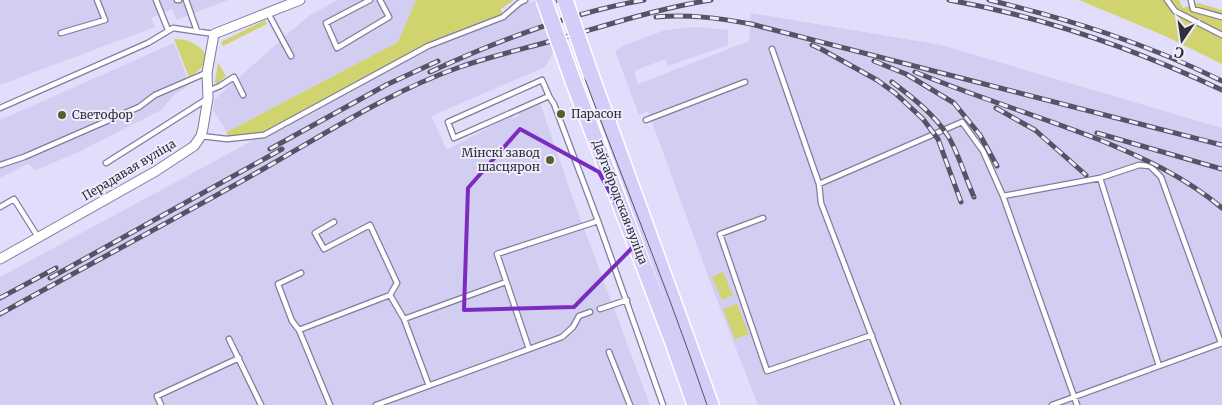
<svg xmlns="http://www.w3.org/2000/svg" width="1222" height="405" font-family="Merriweather,serif">
<style>
.built{fill:#d1cef1}
.green{fill:#d1d46e}
.lines{fill:none;stroke-linecap:round;stroke-linejoin:round}
.lane-casing{stroke:#7f7c9e;stroke-width:7}
.street-casing{stroke:#7f7c9e;stroke-width:11}
.primary-casing{stroke:#fff;stroke-width:18}
.lane{stroke:#fff;stroke-width:4.5}
.street{stroke:#fff;stroke-width:9}
.primary{stroke:#d3cdf7;stroke-width:15}
.tram{stroke:#555365;stroke-width:1}
.rail-casing{stroke:#555365;stroke-width:5}
.rail{stroke:#eeedfc;stroke-width:3;stroke-dasharray:9;stroke-linecap:butt}
.primary-bridge-casing{stroke:#fff;stroke-width:18;stroke-linecap:butt}
.primary-bridge{stroke:#d3cdf7;stroke-width:15}
.marked{fill:none;stroke:#7b2cbf;stroke-width:4;stroke-linejoin:round}
.poi-dot{fill:#5b5c29;stroke:#eeedfc;stroke-width:2}
.labels{text-anchor:middle;stroke-width:4;stroke-linejoin:round;paint-order:stroke}
.poi-label{font-size:12px;fill:#302f3d;stroke:#eeedfc;text-anchor:start}
.street-label{font-size:12px;fill:#302f3d;stroke:#eeedfc}
</style>
<rect width="100%" height="100%" fill="#e1defc"/>
<path class="built" d="M0 0H228L177 20 172 9 151 18 155 27 0 85Z
M338 0H416L398 42 227 132 213 110 215 99 292 30 310 15Z
M536 2 554 51 545 67 431 116 447 150 512 115 513 118 519 116V112L540 103 572 196 650 405H0V277L428 46 503 17 519 3Z
M751 13 941 45 1222 128V405H758L714 292 648 111 639 115 615 51 625 45 665 30 696 27 728 30V45L668 66 665 59 634 71 638 84 749 41Z
M174 43 190 85 174 95 161 110 81 151 36 170 28 164 0 178V120Z"/>
<path class="green" d="M416 0H514L501 9 503 17 428 46 264 135 227 139V132L398 42Z
M1079 0H1179L1183 8 1198 3 1222 10V64L1165 36Z
M265 20 267 24 223 46 221 42Z
M174 39C186 39 199 43 205 54 206 66 199 71 189 77Z
M218 62 226 76 217 84 215 82Z
M723 272 733 295 722 300 712 277Z
M737 304 749 334 735 339 723 309Z"/>
<g class="lines">
<defs>
<path id="lane" d="M156 0 168 30
M177 0H179
M186 0 197 31
M370 0 326 23 337 48 389 17 380 0
M1167 0 1175 11 1222 35
M1191 0 1193 9 1222 17
M268 13 291 56
M61 33 105 20 97 0
M772 49 819 184 821 203 898 405
M208 91 220 86 234 77 243 95
M549 96 454 138 448 122 542 80 549 96 554 104 598 221 663 405
M0 108 148 43 173 28 214 34
M646 120 745 82
M201 136 227 139 264 135 428 46 503 17 519 3 525 0
M106 163 207 99
M0 165 24 157 139 107 155 95 206 73
M1100 178 1159 366
M819 184 962 122 983 151 1003 196 1077 405
M1003 196 1100 178 1139 165 1150 166 1161 177 1221 343
M0 207 14 199 38 237
M763 218 720 234 767 371 872 335
M334 222 315 233 324 249 370 225 397 283 390 295
M301 273 278 284 292 321 299 330 330 405
M600 309 627 300
M299 330 390 295 404 319
M229 339 261 405
M529 349 497 254 598 221
M609 352 630 405
M429 386 404 319 506 282
M161 405 157 396 239 358
M376 405 562 337 573 327 579 316 590 312
M1052 405 1222 343"/>
<path id="street" d="M0 259 156 171 194 146 201 136 203 128 208 98 207 73 214 34 300 0"/>
<path id="primary" d="M591 75 711 405
M573 81 672 340 695 405"/>
</defs>
<use href="#lane" class="lane-casing"/>
<use href="#street" class="street-casing"/>
<use href="#primary" class="primary-casing"/>
<use href="#lane" class="lane"/>
<use href="#street" class="street"/>
<use href="#primary" class="primary"/>
<path class="tram" d="M556 0C604 136 661 268 707 405"/>
<defs>
<path id="rail" d="M949 0C1044 17 1135 49 1222 90
M989 0C1072 20 1145 43 1222 81
M656 17C688 14 718 18 751 24L1222 145
M812 45 821 49 877 80 895 93 923 119 938 139 961 202
M874 61 906 74 954 103 980 135 997 166
M430 72C499 40 570 13 644 0
M915 72C976 97 1039 116 1100 140 1144 158 1185 177 1222 208
M892 82C912 97 934 114 948 136 958 152 966 179 974 197
M996 108 1035 130 1086 175
M1097 133 1222 169
M270 149 386 85 438 61
M50 278 282 149
M0 298 56 268
M0 314C88 265 177 218 265 168 328 132 391 91 460 67 494 55 528 48 562 38 611 24 660 8 711 0"/>
</defs>
<use href="#rail" class="rail-casing"/>
<use href="#rail" class="rail"/>
<defs>
<path id="primary-bridge" d="M544 0 573 81
M565 0 591 75"/>
</defs>
<use href="#primary-bridge" class="primary-bridge-casing"/>
<use href="#primary-bridge" class="primary-bridge"/>
</g>
<path class="marked" d="M520 129 599 172 637 243 574 307 464 310 468 188Z"/>
<g class="poi-dot">
<circle cx="561" cy="114" r="5"/>
<circle cx="62" cy="115" r="5"/>
<circle cx="550" cy="160" r="5"/>
</g>
<g class="labels">
<g class="poi-label">
<text x="571" y="118">Парасон</text>
<text x="72" y="119">Светофор</text>
<text x="540" y="157" text-anchor="end">Мінскі завод<tspan x="540" dy="14">шасцярон</tspan></text>
</g>
<g class="street-label">
<text transform="translate(129 170) rotate(-31)" y="4">Перадавая вуліца</text>
<text transform="translate(620 202) rotate(69)" y="4">Даўгабродская вуліца</text>
</g>
</g>
<g transform="translate(1182 40) rotate(193)" stroke="#eeedfc" stroke-width="4" paint-order="stroke">
<path d="M0-4L9 19L0 12L-9 19Z" fill="#302f3d"/>
<text y="-8" font-size="14" font-weight="bold" text-anchor="middle" fill="#302f3d">С</text>
</g>
</svg>
